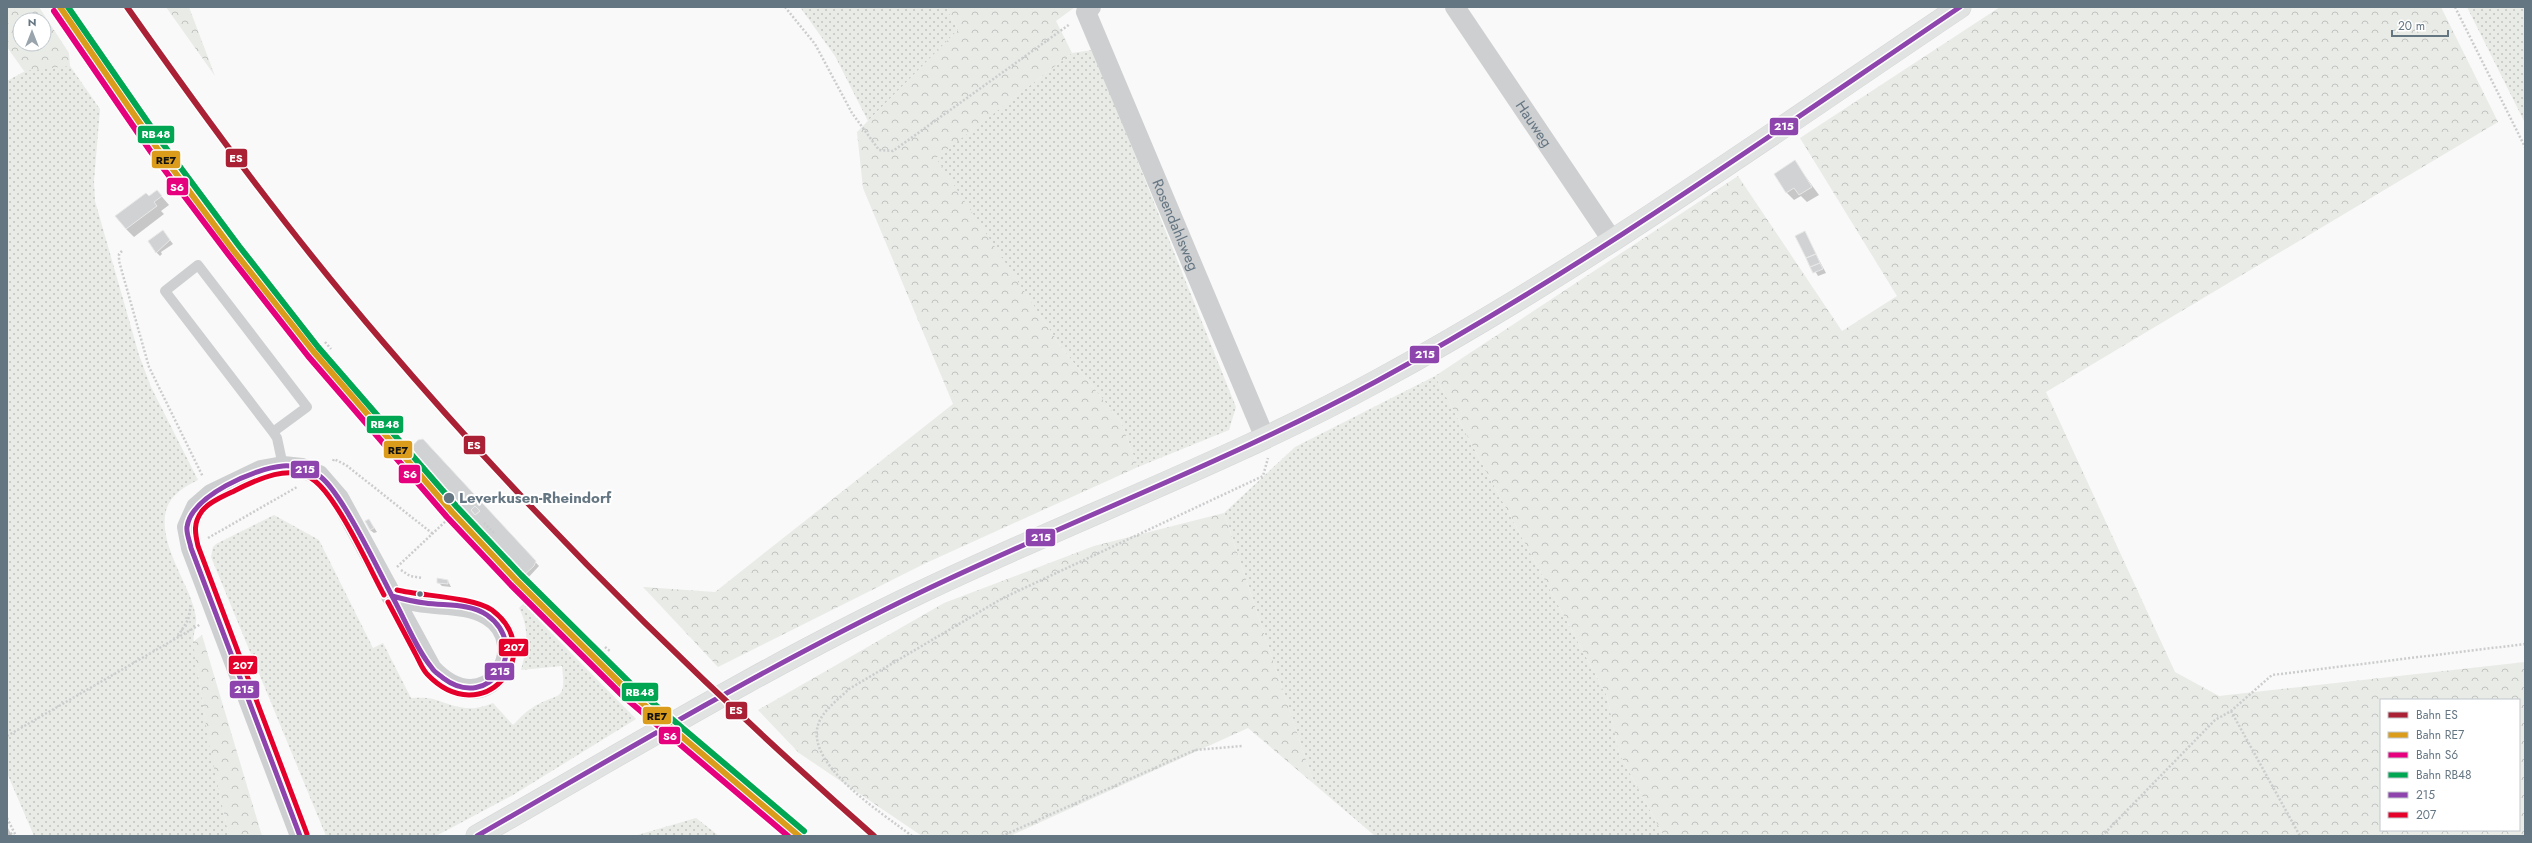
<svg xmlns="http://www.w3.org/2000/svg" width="2532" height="843" font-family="Jost,sans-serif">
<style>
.grass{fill:url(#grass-dots)}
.forest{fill:url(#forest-crowns);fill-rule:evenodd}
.shadow{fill:#0003}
.building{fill:#d0d2d3;stroke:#e8e8e8;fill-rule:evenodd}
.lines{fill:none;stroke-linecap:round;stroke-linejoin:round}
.secondary-casing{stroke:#d5d6d7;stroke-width:23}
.path{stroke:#cbcccd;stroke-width:2.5;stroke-dasharray:2 2;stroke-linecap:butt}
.service{stroke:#cecfd0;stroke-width:10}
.minor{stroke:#cecfd0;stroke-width:20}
.secondary{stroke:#e1e2e2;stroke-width:22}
.bus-1-casing{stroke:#fff;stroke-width:8}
.bus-2-casing{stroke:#fff;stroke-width:8}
.bus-1{stroke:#8e44ad;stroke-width:5}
.bus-2{stroke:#e4002b;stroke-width:5}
.rail-1-casing{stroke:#fff;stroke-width:9}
.rail-2-casing{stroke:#fff;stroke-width:9}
.rail-3-casing{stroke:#fff;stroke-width:9}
.rail-4-casing{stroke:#fff;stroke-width:9}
.rail-1{stroke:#aa2135;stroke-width:6}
.rail-2{stroke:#da9c1a;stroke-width:6}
.rail-3{stroke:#e6007e;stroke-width:6}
.rail-4{stroke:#00a651;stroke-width:6}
.stop-dot{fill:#657683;stroke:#fff;stroke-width:1.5}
.labels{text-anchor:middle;stroke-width:4;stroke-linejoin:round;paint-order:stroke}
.street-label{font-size:15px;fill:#657683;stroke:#fff}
.stop-label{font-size:15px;font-weight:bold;fill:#657683;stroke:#fff;text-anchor:start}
.line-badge{stroke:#fff;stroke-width:1.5}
.badge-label{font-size:11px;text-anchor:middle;font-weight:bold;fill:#fff}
.pale-badge-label{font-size:11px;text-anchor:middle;font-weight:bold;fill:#111}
</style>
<defs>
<pattern id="grass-dots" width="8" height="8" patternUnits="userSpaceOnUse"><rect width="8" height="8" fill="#e8ebe6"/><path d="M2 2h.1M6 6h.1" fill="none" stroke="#c0c3c0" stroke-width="1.8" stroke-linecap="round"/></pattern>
<pattern id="forest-crowns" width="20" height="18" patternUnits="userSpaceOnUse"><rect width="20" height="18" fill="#e8ebe6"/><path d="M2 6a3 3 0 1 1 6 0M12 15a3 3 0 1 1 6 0" fill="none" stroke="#c0c3c0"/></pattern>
</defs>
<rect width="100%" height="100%" fill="#f9f9f9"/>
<path class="grass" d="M800 7H946L958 30 868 121 835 56Z
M2467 7H2525V123Z
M1093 50 1236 407 1229 430 1138 467 1121 422 1062 348 935 158 1072 53Z
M59 62 70 66 100 109 94 181 95 201 139 355 151 387 198 480C183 487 167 497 165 516 161 550 191 586 196 617 197 626 192 635 194 644 202 709 215 772 229 836H34L7 773V81L38 64Z
M1435 376 1607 696 1619 753 1664 836H1375L1314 784 1224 513 1295 447Z
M274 515 319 540 373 648 383 643 411 698C418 698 428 697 436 700 457 707 470 713 493 703L513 725C519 719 525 712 532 708 557 691 567 705 562 666L521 670C527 649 530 629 519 608L523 604 636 719 513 795 436 836H326L211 557 213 547 216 544Z
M696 818 719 836H634Z"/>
<path class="forest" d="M7 7H39L69 53 70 66 24 71 7 47ZM20 20H44V44H20Z
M166 7H189L215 76Z
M946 7H1075L1056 21 1072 53 936 158 1062 348 1121 422 1138 467 926 563 718 667 643 587 715 592 953 404 863 188 857 132 958 30Z
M2000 7H2441L2498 122 2046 392 2175 672 2219 696 2525 662V836H1664L1619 753 1607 696 1435 376 1738 176 1842 331 1897 296 1800 138ZM2381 700H2519V830H2381Z
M1224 513 1314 784 1248 728 1010 836H922L799 753 758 710 944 603 1094 546Z
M202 635 262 836H229L210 750 193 642Z"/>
<path class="shadow" d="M1795 162 1819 195 1807 202 1801 196 1794 200 1786 192Z
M157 191 169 205 161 211 164 214 134 237 126 229 149 197Z
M163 231 173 244 161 252 162 254 160 256 156 252Z
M1804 232 1826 273 1818 276 1796 236Z
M426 444 539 566 527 579 520 576Z
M369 520 377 532 374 533 370 530Z
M448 581 451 587 442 586 438 582Z
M7 826 12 836H7Z"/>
<path class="building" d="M1795 160 1812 187 1799 195 1794 188 1786 193 1774 174Z
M157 190 162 196 154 202 157 206 126 229 115 216 146 193 149 196Z
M163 230 170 240 156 253 148 241Z
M1805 231 1816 254 1806 258 1795 236Z
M1816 254 1820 263 1810 267 1806 258Z
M1820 263 1823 269 1813 273 1810 267Z
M423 439 536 561 534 566 523 576 520 577 406 453 418 440ZM475 506 480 511 475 515 471 510Z
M475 506 480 511 475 515 471 510Z
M369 519 374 528 370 530 365 521Z
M437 578 448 580V584L437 583Z"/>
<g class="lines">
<defs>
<path id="secondary" d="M477 836C623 753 767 665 919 593 1071 520 1229 462 1377 381 1580 271 1768 136 1960 7"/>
</defs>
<use href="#secondary" class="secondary-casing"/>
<path class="path" d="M785 7 815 44 852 113 879 150 893 151 1070 24
M2455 7 2525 147
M122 251 119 254V261L149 367 203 477
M325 342 331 349
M333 461 334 459 346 465 433 534
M484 523 495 534
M208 538 297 487
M397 567 447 520
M401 570 410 576 422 578
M178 636 188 620 191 605
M605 647 611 652
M2231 711 2300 836
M7 736 201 624
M7 818 16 836
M7 836 14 832
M912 836C884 814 799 762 820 720 826 708 840 698 849 689L1003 598 1263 476 1268 458
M1002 836 1195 750 1242 746
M2102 836 2215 720 2231 711 2272 675 2525 644"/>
<path class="service" d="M273 432 307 407 198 265 165 291 273 432 277 438 283 466"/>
<g class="minor">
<path id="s1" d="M1091 7 1086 12 1265 438"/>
<path id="s2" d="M1455 7 1612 240"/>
<path d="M300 836 191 548 187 527 196 507 211 494 261 470 283 466 302 468 319 475 339 498 432 669C487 727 536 644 487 615 468 603 439 606 418 602 409 600 400 598 391 596"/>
</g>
<use href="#secondary" class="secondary"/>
<defs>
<path id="bus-1" d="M392 596C403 599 414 602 425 603 445 606 470 603 487 615 532 647 490 713 443 678 440 675 434 672 432 668 416 649 405 619 392 596Z
M300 836 191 548C190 542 186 533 187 527 191 496 255 468 283 466 294 465 308 469 318 475 339 487 379 571 392 596
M477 836C623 752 767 666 919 593 1071 520 1229 461 1377 381 1580 271 1769 136 1960 7"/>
<path id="bus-2" d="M388 602C397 619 406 636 415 653 419 660 422 669 427 674 483 733 549 653 492 610 474 597 421 596 397 590
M307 834 198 546C195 533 193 523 202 511 209 502 222 497 232 492 256 480 290 462 315 481 338 499 369 567 384 595"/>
</defs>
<use href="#bus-1" class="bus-1-casing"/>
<use href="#bus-2" class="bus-2-casing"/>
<use href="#bus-1" class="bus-1"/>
<use href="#bus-2" class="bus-2"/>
<defs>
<path id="rail-1" d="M127 7C208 122 291 235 383 342 534 519 699 682 874 836"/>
<path id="rail-2" d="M60 7 157 148 233 250 313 351 452 512 516 580 628 691 799 836"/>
<path id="rail-3" d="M54 11 151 152 228 254 308 356 447 517 511 585 623 696 788 836"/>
<path id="rail-4" d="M68 7 163 144 239 246 318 347 457 507 521 575 633 686 804 831"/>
</defs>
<use href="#rail-1" class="rail-1-casing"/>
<use href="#rail-2" class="rail-2-casing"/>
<use href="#rail-3" class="rail-3-casing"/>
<use href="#rail-4" class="rail-4-casing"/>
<use href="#rail-1" class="rail-1"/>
<use href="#rail-2" class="rail-2"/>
<use href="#rail-3" class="rail-3"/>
<use href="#rail-4" class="rail-4"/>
</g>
<g class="stop-dot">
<circle cx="449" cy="498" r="6"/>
<circle cx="420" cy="594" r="3.5"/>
</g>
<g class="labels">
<g class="street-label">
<text dy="5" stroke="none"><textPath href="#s2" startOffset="141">Hauweg</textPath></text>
<text dy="5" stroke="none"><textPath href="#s1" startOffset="238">Rosendahlsweg</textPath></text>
</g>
<g class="stop-label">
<text x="459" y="503">Leverkusen-Rheindorf</text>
</g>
</g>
<g class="line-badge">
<rect x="1769" y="117" width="30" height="19" rx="4" fill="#8e44ad"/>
<rect x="137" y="125" width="38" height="19" rx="4" fill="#00a651"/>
<rect x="225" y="148" width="23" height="20" rx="4" fill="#aa2135"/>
<rect x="151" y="150" width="30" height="19" rx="4" fill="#da9c1a"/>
<rect x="166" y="177" width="23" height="19" rx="4" fill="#e6007e"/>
<rect x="1409" y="345" width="31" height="19" rx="4" fill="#8e44ad"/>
<rect x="366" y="415" width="38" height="19" rx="4" fill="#00a651"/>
<rect x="463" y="435" width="23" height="20" rx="4" fill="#aa2135"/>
<rect x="383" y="440" width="30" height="19" rx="4" fill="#da9c1a"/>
<rect x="290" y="460" width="30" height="19" rx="4" fill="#8e44ad"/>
<rect x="398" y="464" width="23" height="20" rx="4" fill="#e6007e"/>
<rect x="1025" y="528" width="31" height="19" rx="4" fill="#8e44ad"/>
<rect x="498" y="638" width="31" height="19" rx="4" fill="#e4002b"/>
<rect x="228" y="655" width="30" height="20" rx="4" fill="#e4002b"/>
<rect x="484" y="662" width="31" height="19" rx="4" fill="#8e44ad"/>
<rect x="229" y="680" width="31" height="19" rx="4" fill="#8e44ad"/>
<rect x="621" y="682" width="38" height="20" rx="4" fill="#00a651"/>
<rect x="725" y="701" width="23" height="19" rx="4" fill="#aa2135"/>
<rect x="642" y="706" width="30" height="19" rx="4" fill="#da9c1a"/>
<rect x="658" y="726" width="23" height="19" rx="4" fill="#e6007e"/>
</g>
<g class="badge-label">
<text x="1784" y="130">215</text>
<text x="156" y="138">RB48</text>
<text x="236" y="162">ES</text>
<text x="177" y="191">S6</text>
<text x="1425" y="358">215</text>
<text x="385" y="428">RB48</text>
<text x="474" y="449">ES</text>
<text x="305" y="473">215</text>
<text x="410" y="478">S6</text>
<text x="1041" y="541">215</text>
<text x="514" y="651">207</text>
<text x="243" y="669">207</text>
<text x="500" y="675">215</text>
<text x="244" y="693">215</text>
<text x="640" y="696">RB48</text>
<text x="736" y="714">ES</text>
<text x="670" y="740">S6</text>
</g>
<g class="pale-badge-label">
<text x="166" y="164">RE7</text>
<text x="398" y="454">RE7</text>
<text x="657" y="720">RE7</text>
</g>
<rect width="2532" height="843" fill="none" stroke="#657683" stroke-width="16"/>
<rect x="2380" y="699" width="140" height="132" fill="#ffffff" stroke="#c1c8cd"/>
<rect x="2388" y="712" width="20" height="6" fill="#aa2135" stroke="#c1c8cd"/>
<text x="2416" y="719" font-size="12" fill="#657683">Bahn ES</text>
<rect x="2388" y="732" width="20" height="6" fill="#da9c1a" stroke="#c1c8cd"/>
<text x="2416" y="739" font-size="12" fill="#657683">Bahn RE7</text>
<rect x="2388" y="752" width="20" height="6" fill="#e6007e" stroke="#c1c8cd"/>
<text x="2416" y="759" font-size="12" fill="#657683">Bahn S6</text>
<rect x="2388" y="772" width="20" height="6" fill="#00a651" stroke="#c1c8cd"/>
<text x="2416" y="779" font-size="12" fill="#657683">Bahn RB48</text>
<rect x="2388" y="792" width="20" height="6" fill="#8e44ad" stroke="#c1c8cd"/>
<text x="2416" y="799" font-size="12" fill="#657683">215</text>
<rect x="2388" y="812" width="20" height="6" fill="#e4002b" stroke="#c1c8cd"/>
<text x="2416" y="819" font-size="12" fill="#657683">207</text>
<g transform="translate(32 32)"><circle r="19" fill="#ffffff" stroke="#c1c8cd"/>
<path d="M0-3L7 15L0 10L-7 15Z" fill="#99a4ac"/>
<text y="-6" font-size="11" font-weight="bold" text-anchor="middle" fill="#657683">N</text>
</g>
<path d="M2392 30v6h56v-6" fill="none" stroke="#657683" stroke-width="2"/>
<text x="2398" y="30" font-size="12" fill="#657683" stroke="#ffffff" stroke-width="3" paint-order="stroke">20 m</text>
</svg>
